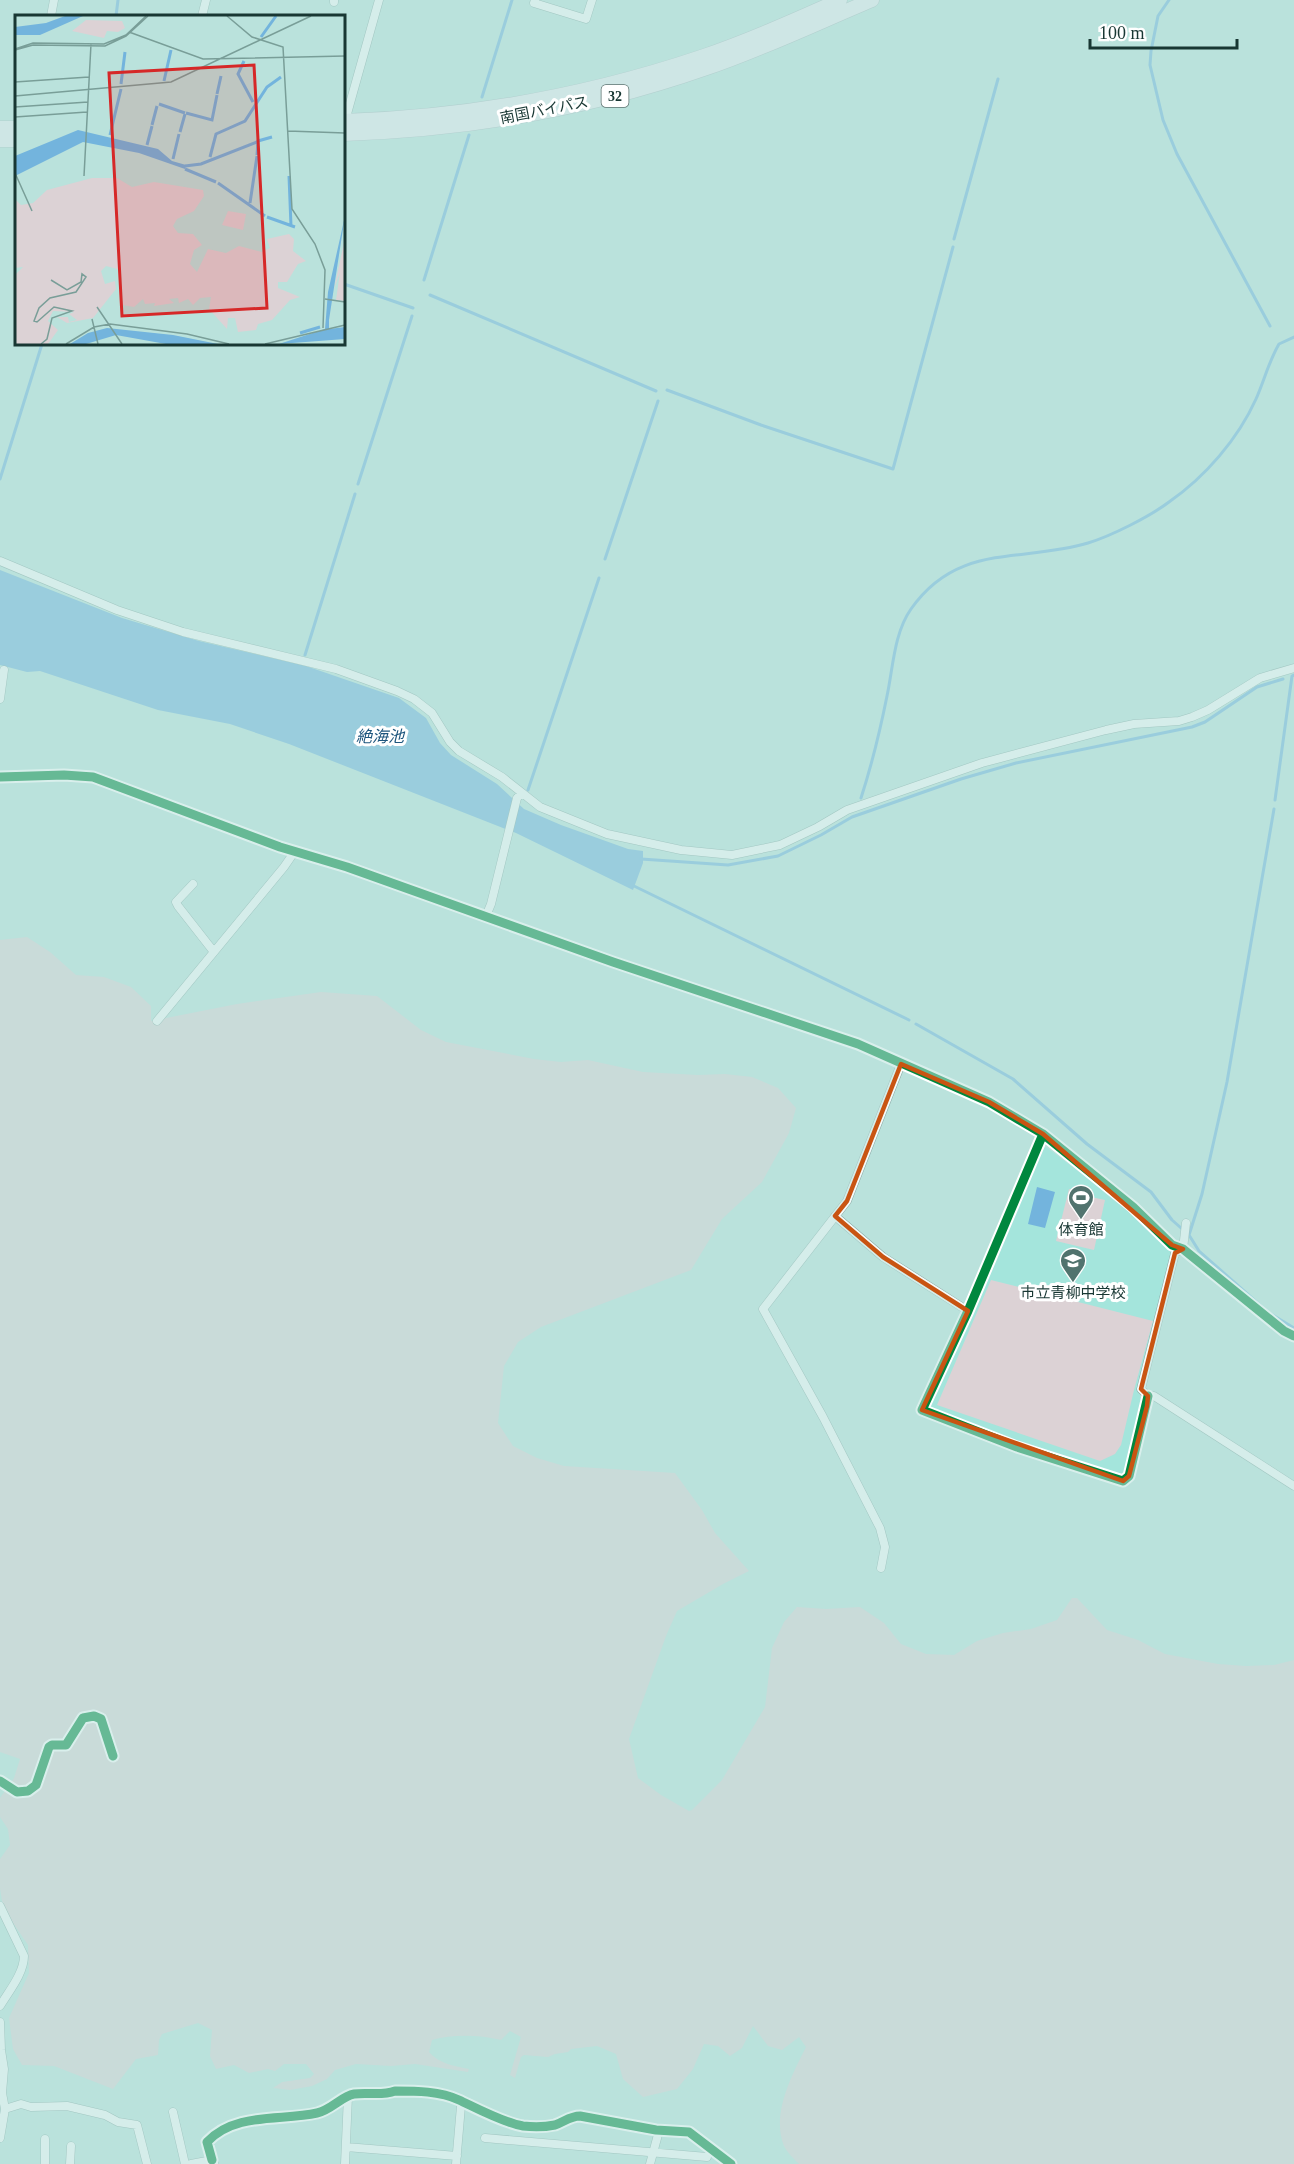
<svg xmlns="http://www.w3.org/2000/svg" width="1294" height="2164" font-family="'Times New Roman','Noto Sans JP',serif">
<style>
.built{fill:#a4e5dc}
.green{fill:#dcd2d5}
.water{fill:#73b4dd}
.lines{fill:none;stroke-linecap:round;stroke-linejoin:round}
.stream{stroke:#73b4dd;stroke-width:3}
.street-casing{stroke:#87a7a3;stroke-width:9}
.highway-casing{stroke:#a8b9bd;stroke-width:15}
.street{stroke:#f5fbfa;stroke-width:8}
.highway{stroke:#e6eaef;stroke-width:14}
.cycleway-casing{stroke:#fff;stroke-width:13}
.cycleway{stroke:#00873e;stroke-width:9}
.marked{fill:none;stroke:#c95412;stroke-width:4.5;stroke-linejoin:round}
.labels{text-anchor:middle;stroke-width:6;stroke-linejoin:round;paint-order:stroke}
.shield{fill:#fff;stroke:#5d7370;stroke-width:1.5}
.shield-label{font-size:14px;font-weight:bold;fill:#183733}
.street-label{font-size:15px;fill:#183733;stroke:#fff}
.poi-label{font-size:15px;fill:#183733;stroke:#fff}
.water-label{font-size:16px;font-style:italic;fill:#1d557d;stroke:#fff}
.inset-river{fill:none;stroke:#73b4dd;stroke-width:3}
.inset-road{fill:none;stroke:#799e98;stroke-width:1.5}
.view{fill:#d62828;fill-opacity:0.15;stroke:#d62828;stroke-width:3}
.inset-edge{fill:none;stroke:#183733;stroke-width:3}
</style>
<rect width="100%" height="100%" fill="#bae2dc"/>
<path class="built" d="M1046 1147 1110 1195 1171 1252 1138 1391 1144 1404 1126 1475 1122 1478 1036 1450 930 1410 928 1407 999 1249 1041 1149Z"/>
<path class="green" d="M27 937 50 952 76 975 104 977 131 987 151 1006V1021L237 1004 321 992 377 996 421 1030 446 1042 534 1059 561 1062 588 1060 643 1072 698 1075 725 1074 752 1077 778 1088 796 1108 789 1133 762 1182 722 1219 691 1270 541 1327 518 1342 504 1366 498 1423 513 1446 537 1458 564 1466 675 1473 702 1510 715 1533 749 1571 723 1584 677 1611 666 1636 629 1739 638 1778 661 1795 689 1811 692 1810 722 1780 765 1707 772 1648 784 1622 797 1607 826 1609 860 1607 884 1623 901 1644 926 1654 954 1655 977 1641 1003 1633 1031 1629 1057 1620 1072 1598H1077L1107 1630 1138 1640 1165 1654 1218 1664 1246 1666 1274 1665 1294 1660V2164H799C794 2159 787 2152 784 2146 771 2114 792 2075 806 2047L799 2037 782 2050 768 2046 753 2026 742 2048 730 2056 718 2046 704 2044 693 2069 677 2089 643 2097 623 2079 616 2054 597 2046 571 2049 568 2052 555 2054 548 2057 524 2055 521 2057 515 2078 510 2075 521 2037 510 2031 501 2040C480 2035 453 2034 432 2040L429 2052C439 2064 455 2066 469 2069L468 2072 415 2064 391 2066 356 2064 335 2070 327 2079 312 2086 290 2090 273 2088 282 2082 310 2078 314 2074 306 2064H284L275 2071 268 2069 249 2073 234 2065 216 2069 210 2056 212 2030 198 2023 162 2034 159 2040 158 2055 136 2059 113 2089 54 2066 22 2065 13 2049 9 2018 29 1973 28 1945 13 1923 2 1901 0 1888V1859L10 1845 8 1829 0 1817V1798L14 1778 20 1759 0 1752V940Z
M1069 1189 1091 1194V1197L1105 1200 1094 1250 1056 1241Z
M991 1280 1153 1321 1134 1390 1121 1445 1115 1454 1100 1461 937 1405Z"/>
<path class="water" d="M0 570 122 618 199 641 306 666 399 698 426 718 440 743 451 755 497 784 524 809 561 825 628 849 643 851V863L633 890 516 833 289 744 230 724 158 710 40 671 27 672 0 665Z
M1037 1187 1055 1192 1045 1228 1028 1224Z"/>
<g class="lines">
<path class="stream" d="M1169 0 1158 16 1151 51 1150 65 1163 120 1177 154 1270 326
M116 16 118 0
M482 97 512 0
M954 239 998 79
M424 280 469 135
M344 284 413 308
M430 295 656 391
M667 390 761 425 893 469 953 247
M0 479 42 344
M358 484 412 316
M605 559 658 401
M305 655 355 494
M528 790 599 578
M861 798C872 764 880 731 887 696 893 668 894 633 911 609 958 542 1021 563 1088 543 1111 536 1149 517 1169 502 1205 477 1238 439 1256 399 1264 381 1269 361 1279 344L1294 337
M1275 800 1292 676 1294 675
M641 859 728 865 778 856 821 835 852 817 961 779 1016 763 1192 727 1205 722 1257 687 1283 679
M634 886 909 1020
M916 1024 1013 1079 1087 1144 1151 1192 1172 1220 1189 1235 1199 1251 1269 1313 1294 1328
M1189 1235 1202 1194 1227 1082 1274 809"/>
<defs>
<path id="street" d="M535 0 534 3 586 19 592 0
M334 2V0
M51 16 54 0
M202 16 206 0
M345 121 379 0
M0 561 117 610 183 632 336 669 397 691 414 699 432 713 450 742 459 751 502 777 540 807 607 834 681 850 732 855 780 845 818 827 847 810 982 763 1106 730 1134 724 1179 721 1192 717 1208 710 1260 678 1294 668
M0 699 4 670
M0 777 64 775 93 777 280 847 347 867 613 962 858 1044 989 1102 1043 1134 1133 1207 1172 1245 1183 1249 1284 1331 1294 1336
M193 884 176 902 178 906 214 952
M486 916 491 904 517 798 521 794
M157 1021 284 867 295 851
M1043 1134 968 1311 922 1410 1017 1447 1123 1481 1129 1476 1148 1396
M835 1216 883 1257 968 1311
M1186 1223 1183 1249 1175 1253 1141 1389 1148 1396H1154L1294 1486
M881 1568 885 1547 880 1528 823 1417 763 1309 847 1201 901 1064
M0 1781 17 1792 28 1791 36 1785 49 1747 52 1745H66L83 1718 94 1716 101 1719 113 1756
M0 1906 24 1956C24 1973 9 1991 0 2006
M0 2022 1 2050 4 2069 2 2093 5 2109 0 2138
M5 2109 21 2104 31 2107 67 2106 105 2115 118 2122 137 2125 147 2164
M173 2112 185 2164
M485 2138 707 2157
M346 2147 457 2156
M212 2160 207 2142C235 2112 281 2121 317 2113 331 2110 342 2096 354 2094 368 2092 382 2096 395 2091 416 2091 440 2091 459 2100 476 2108 504 2123 523 2126 532 2127 545 2127 555 2125 564 2122 570 2116 580 2116L656 2130 689 2132 731 2164
M45 2164V2139
M70 2164 71 2146
M191 2164 212 2160 214 2163
M345 2164 348 2096
M456 2164 461 2106 464 2104
M650 2164 659 2131"/>
<path id="highway" d="M344 121C465 117 585 96 701 57 748 41 795 20 840 0
M0 128H16
M344 134C467 130 590 109 707 68 763 49 817 23 872 0
M0 140H16"/>
</defs>
<use href="#street" class="street-casing"/>
<use href="#highway" class="highway-casing"/>
<use href="#street" class="street"/>
<use href="#highway" class="highway"/>
<defs>
<path id="cycleway" d="M0 777 64 775 93 777 280 847 347 867 613 962 858 1044 989 1102 1043 1134 1133 1207 1172 1245 1183 1249 1284 1331 1294 1336
M1043 1134 968 1311 922 1410 1017 1447 1123 1481 1129 1476 1148 1396
M0 1781 17 1792 28 1791 36 1785 49 1747 52 1745H66L83 1718 94 1716 101 1719 113 1756
M212 2160 207 2142C235 2112 281 2121 317 2113 331 2110 342 2096 354 2094 368 2092 382 2096 395 2091 416 2091 440 2091 459 2100 476 2108 504 2123 523 2126 532 2127 545 2127 555 2125 564 2122 570 2116 580 2116L656 2130 689 2132 731 2164"/>
</defs>
<use href="#cycleway" class="cycleway-casing"/>
<use href="#cycleway" class="cycleway"/>
</g>
<path d="M0 0H1294V2164H0ZM901 1064 989 1102 1043 1134 1172 1245 1183 1249 1175 1253 1141 1389 1148 1396 1147 1406 1129 1476 1123 1481 922 1410 968 1311 883 1257 835 1216 847 1201Z" fill="#bae2dc" fill-opacity=".55" fill-rule="evenodd"/>
<path class="marked" d="M901 1064 989 1102 1043 1134 1172 1245 1183 1249 1175 1253 1141 1389 1148 1396 1147 1406 1129 1476 1123 1481 922 1410 968 1311 883 1257 835 1216 847 1201Z"/>
<defs>
<symbol id="stadium-pin" viewBox="-11 -11 22 30"><path d="M0 17L-7.5 6A9.5 9.5 0 1 1 7.5 6Z" fill="#51736e" stroke="#fff"/><path d="M0-5a6.5 5 0 1 0 0 10a6.5 5 0 1 0 0-10ZM-3.5-1.8h7v3.6h-7Z" fill="#fff"/></symbol>
<symbol id="school-pin" viewBox="-11 -11 22 30"><path d="M0 17L-7.5 6A9.5 9.5 0 1 1 7.5 6Z" fill="#51736e" stroke="#fff"/><path d="M0-5L7-2L0 1L-7-2ZM-4 1L0 2.5L4 1V4Q0 6-4 4Z" fill="#fff"/></symbol>
</defs>
<g fill-rule="evenodd">
<use href="#stadium-pin" x="1066" y="1183" width="30" height="40"/>
<use href="#school-pin" x="1058" y="1246" width="30" height="40"/>
</g>
<g class="labels">
<rect class="shield" x="601.5" y="85" width="27" height="22" rx="4.5"/>
<g class="shield-label">
<text x="615" y="101">32</text>
</g>
<g class="street-label">
<text transform="translate(544 110) rotate(-11)" y="5">南国バイパス</text>
</g>
<g class="poi-label">
<text x="1081" y="1235">体育館</text>
<text x="1073" y="1298">市立青柳中学校</text>
</g>
<g class="water-label">
<text x="380" y="742">絶海池</text>
</g>
</g>
<g transform="translate(15 15)">
<rect width="330" height="330" fill="#bae2dc"/>
<path d="M71 5 107 6 110 13 103 17 92 16 89 23 57 16ZM77 163H102L117 172 139 167 188 175 189 181 179 196 162 204 158 211 163 218 178 219 187 230 179 235 175 249 182 257 193 234 211 238 224 231 247 237 255 233 252 224 274 219 279 224 278 236 291 246 283 249 272 267H263V273L285 282 275 285 257 305 243 309 241 315 223 317 220 303H213L212 314 194 294 196 282 185 283 178 290 173 284 164 288 163 283 154 284 159 288 139 291 140 288 130 289 128 284 119 292 108 290 106 255 91 251 86 256 90 269 100 266 101 274 78 303 52 308 42 302H53L54 307 62 305 54 299 59 297 38 296 33 306 43 315 33 329H0V260L8 252 0 253V184L6 190 18 188 32 175ZM213 196 231 199 228 215 207 210ZM330 223V286L321 285 325 257 319 274Z" fill="#dcd2d5"/>
<path d="M50 1H68L25 20H0V12L31 8ZM63 115 143 134 157 146 171 150 170 154 124 138 68 127 0 161V141ZM330 201 314 305V314L330 312V324L264 329 310 314 313 277ZM92 313 158 320 203 329H151L101 320 71 329H55L73 318Z" fill="#73b4dd"/>
<path class="inset-river" d="M246 22 261 1M229 46 223 59 238 87M149 66 156 35M106 69 110 37M202 79 206 61M144 89 170 98M171 98 197 105 202 80M137 110 142 91M165 117 170 99M95 120 106 74M132 130 137 111M242 140 243 126 257 122M195 142 201 119 230 106 252 72 266 62M158 144 164 119M170 151 186 149 242 127M170 154 201 167M274 161 276 211M203 168 250 201M235 188 242 141M252 202 280 212M285 318 305 312"/>
<path class="inset-road" d="M212 1 237 22 268 32 277 194 300 229 310 255 308 313M114 17 188 44 330 41M0 34 18 28 89 29 111 20 131 1M0 35 18 30 90 31 111 21 133 1M0 67 74 62M0 81 156 67 296 1M0 92 73 87M0 102 72 97M273 116 330 118M0 158 17 196M69 161 76 29M310 284 330 287M82 292 107 329M77 304 83 329M26 329 32 324 37 303 57 296 39 292 22 307 19 306 24 293 35 283 61 277 71 262 67 259 66 267 52 275 36 265M51 329 79 312 95 309 172 319 214 329M250 329 330 310"/>
<path class="view" d="M239 50 252 293 107 301 94 58Z"/>
<rect width="330" height="330" class="inset-edge"/>
</g>
<path d="M1090 39v9h147v-9" fill="none" stroke="#183733" stroke-width="3"/>
<text x="1099" y="39" font-size="18" fill="#183733" stroke="#ffffff" stroke-width="4.5" paint-order="stroke">100 m</text>
</svg>
